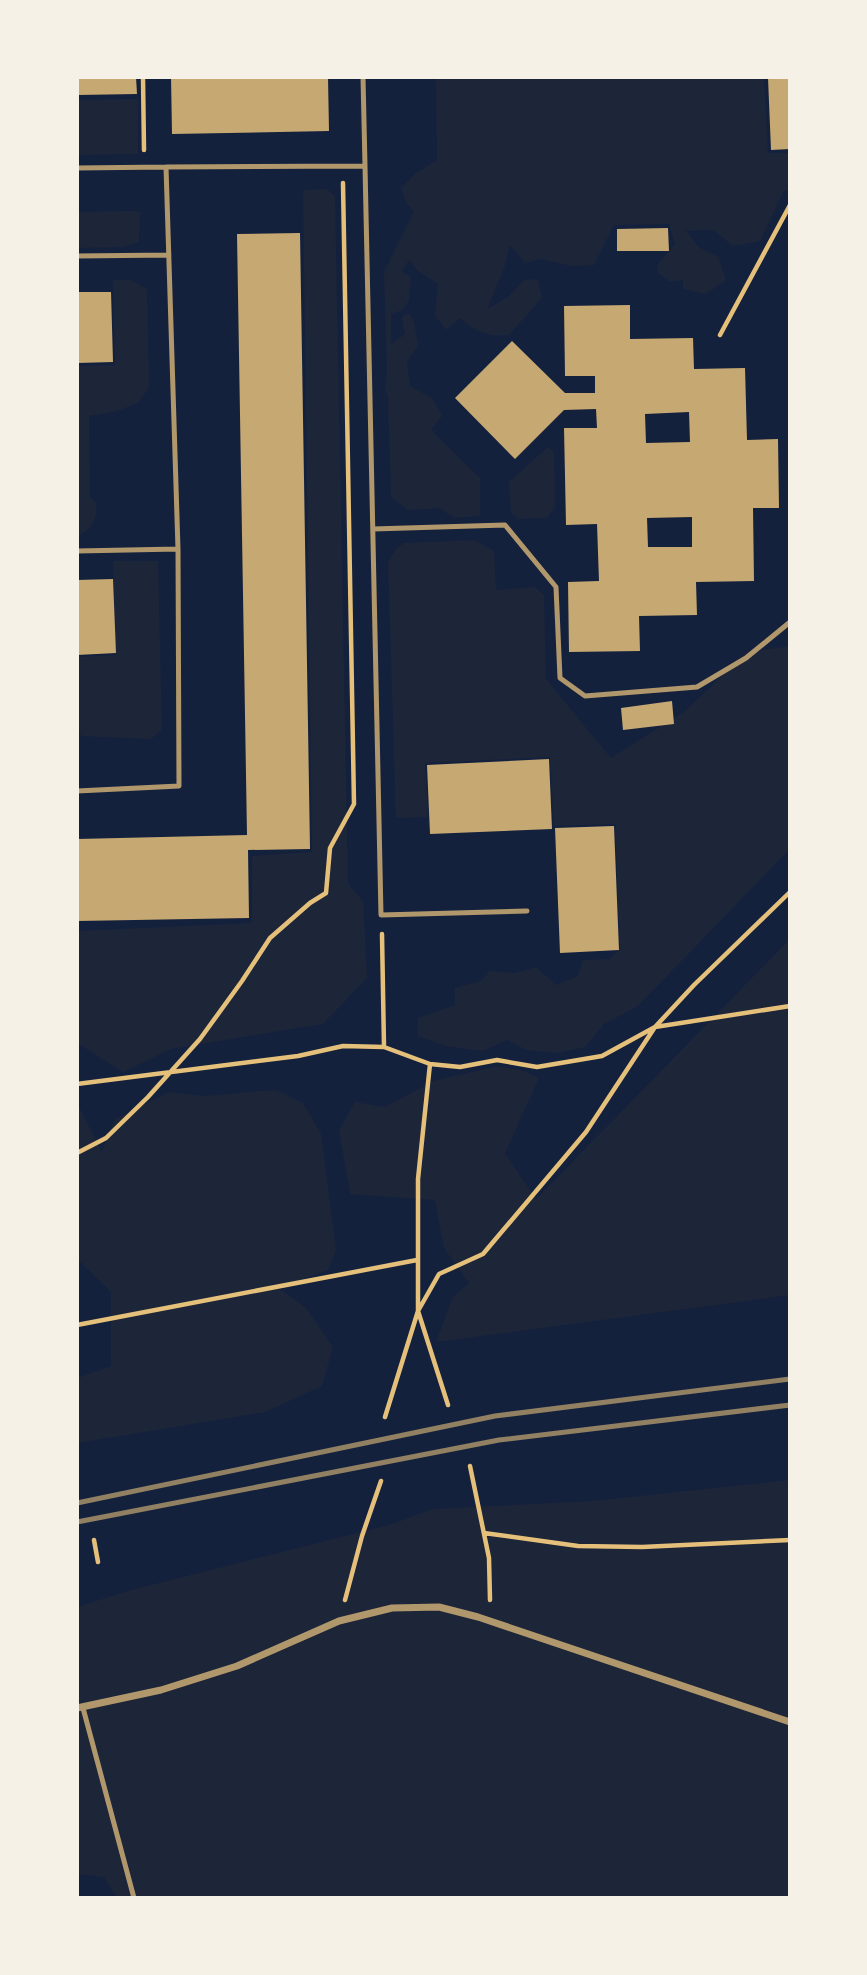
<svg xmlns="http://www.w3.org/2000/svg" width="867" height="1975" font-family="'Noto Sans',sans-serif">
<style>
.green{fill:#1d2539}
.building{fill:#c6a872;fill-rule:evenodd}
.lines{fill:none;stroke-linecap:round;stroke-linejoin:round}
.path{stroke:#e5c07b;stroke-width:4.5}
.service{stroke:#b1986c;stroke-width:5}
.minor{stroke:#b1986c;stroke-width:7}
.rail{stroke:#918062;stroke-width:5}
</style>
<rect width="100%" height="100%" fill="#14213d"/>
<path class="green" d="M436 77H764L768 153H790V190L784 191 760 241 733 246 713 230 686 231 699 247 718 257 726 280 706 294 683 289V280L670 282 658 273V264L675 244 669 224 614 225 594 265 571 266 541 259 525 263 510 245 504 269 487 309 508 297 524 280 538 279 542 298 509 335C490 337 474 332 460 318L446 330 435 315 438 284 417 270 409 260 402 271 411 277 409 300 403 310 391 314V344L405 334 402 317 409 313 414 321 418 346 407 362 410 386 432 398 442 416 431 430 480 478V516L454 518 440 508 408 510 391 497 388 396 385 390 387 371 384 272 414 211 407 204 401 188 415 174 437 160Z
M138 99V154L77 155V100Z
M327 189 335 196 348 884 363 901 367 978 323 1024 171 1049 123 1072 77 1043V931L252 923V856L312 852 303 190Z
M135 211 140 212 139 242 124 247 77 248V212Z
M113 280H131L147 289 149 388 138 403 117 411 89 416 90 497 96 503C97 520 93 529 77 536V366L115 365Z
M548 447 554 452 555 507 547 518 518 519 511 513 509 482Z
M474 540 494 551 496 590 535 587 544 595 546 679 611 758 685 711 747 652 790 646 788 851 638 1006 604 1024 585 1047 557 1053 526 1050 507 1040 483 1051 446 1046 417 1036 418 1018 455 1005V988L481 981 490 971 515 973 536 967 556 985 578 976 583 960 610 959 620 948 615 824 554 826 550 757 425 763 428 817 396 818 388 562 396 549 404 543Z
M113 561H158L162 729 151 739 81 736 77 722V657L115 655Z
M790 939V1295L436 1342 453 1297 469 1283 444 1248 435 1200 350 1194 339 1130 355 1102 385 1107 434 1081 497 1066 524 1071 539 1078 505 1153 536 1199Z
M276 1090 303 1103 321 1134 336 1250 328 1270 279 1288 306 1308 333 1347 322 1386 265 1412 77 1443V1378L111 1366V1292L77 1259V1103L102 1152 115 1119 169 1092 204 1096Z
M790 1480V1898H117L104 1877 77 1874V1607L131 1590 389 1525 433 1509 593 1501Z"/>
<path class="building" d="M77 77H136L137 94 77 95Z
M171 77H328L329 131 172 134Z
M790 77V149L771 150 768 78Z
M668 228 669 251H617V229Z
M300 233 310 849 248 850 249 918 77 921V839L247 835 237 234Z
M77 292H111L113 362 77 363Z
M630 305V339L693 338 694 369 745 368 747 440 778 439 779 508H753L754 581 696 582 697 615 639 616 640 651 569 652 568 582 599 581 597 524 566 525 564 428H597L596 409 564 410 515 459 455 398 512 341 565 393H595V376H565L564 306ZM689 412 690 442 646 443 645 414ZM692 517V547H648L647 518Z
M113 579 116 653 77 655V580Z
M672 701 674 724 623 730 621 708Z
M549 759 552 829 430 834 427 765Z
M614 826 619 950 560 953 555 828Z"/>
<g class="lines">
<path class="path" d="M143 77 144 150
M720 335 790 205
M382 934 384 1047
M430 1064 418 1179V1311L448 1405
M77 1084 298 1056 343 1046 384 1047 430 1064 460 1067 497 1060 537 1067 602 1056 655 1027 694 985 790 892
M77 1153 106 1138 148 1097 200 1039 242 981 270 938 310 903 326 893 330 848 354 804 343 183
M77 1325 417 1260
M385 1417 418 1311 439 1274 483 1254 586 1132 655 1027 790 1006
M470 1466 489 1558 490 1600
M484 1533 578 1546 642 1547 790 1540
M94 1540 98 1562
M345 1600 362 1536 381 1481"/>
<path class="service" d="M365 166 381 915 527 911
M77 168 166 167
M77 256 169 255
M373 529 505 525 556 587 560 678 585 696 697 687 746 658 790 622
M77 551 178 549
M77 791 179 786 178 549 166 167 365 166 363 77
M83 1708 134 1898"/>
<path class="minor" d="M77 1708 161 1690 237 1666 339 1621 392 1608 439 1607 478 1617 790 1722"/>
<path class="rail" d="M77 1503 495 1416 790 1379
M77 1522 499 1440 790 1405"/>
</g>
<rect width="867" height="1975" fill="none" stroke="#f6f1e7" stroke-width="158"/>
</svg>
